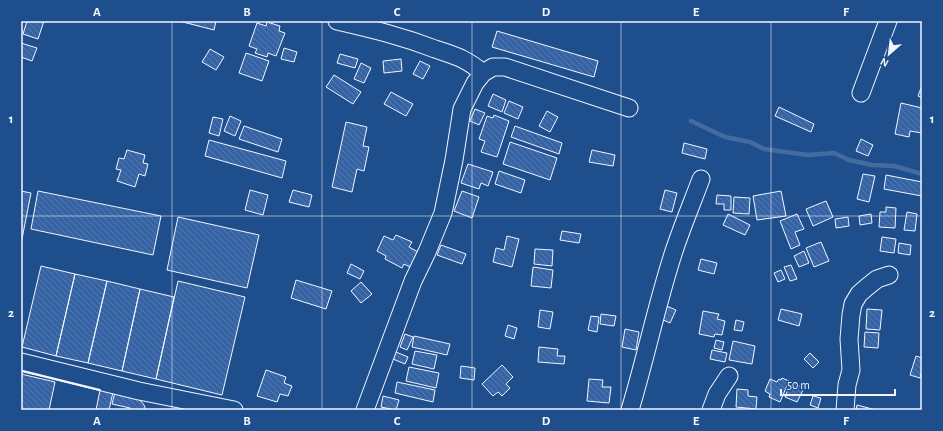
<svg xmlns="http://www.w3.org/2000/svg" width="943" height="431" font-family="'Alegreya Sans',sans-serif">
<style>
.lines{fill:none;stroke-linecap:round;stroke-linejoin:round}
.stream{stroke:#446ba0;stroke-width:4.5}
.building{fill:url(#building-back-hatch);stroke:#f2f6ff}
.minor-casing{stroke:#f2f6ff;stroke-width:19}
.minor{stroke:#1f4e8c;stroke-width:17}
.wall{stroke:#f2f6ff;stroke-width:2}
.grid{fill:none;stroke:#f2f6ff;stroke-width:1;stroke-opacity:0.55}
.neatline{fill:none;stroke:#f2f6ff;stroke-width:1.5}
.grid-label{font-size:13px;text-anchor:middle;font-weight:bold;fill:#f2f6ff}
</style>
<defs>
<pattern id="building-back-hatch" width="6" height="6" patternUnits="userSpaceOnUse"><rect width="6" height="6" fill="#3563a3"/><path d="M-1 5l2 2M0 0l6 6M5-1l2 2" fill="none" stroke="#537ab1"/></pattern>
</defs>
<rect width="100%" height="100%" fill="#1f4e8c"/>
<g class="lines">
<path class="stream" d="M691 121 725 137 750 142 764 149 808 155 834 153 849 160 872 165 894 166 922 174"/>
</g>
<path class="building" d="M27 21H44L38 39 23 34Z
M179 21H216L214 30Z
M267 22 280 26 279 31 285 33 276 56 268 53 267 57 255 53 257 49 249 46 257 23 266 26Z
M497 31 598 61 594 77 492 47Z
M21 43 37 48 32 61 21 57Z
M284 48 297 52 294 62 281 59Z
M210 49 224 57 216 70 202 62Z
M246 53 269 61 262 81 239 73Z
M340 54 358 59 355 68 337 63Z
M401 59 402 71 384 73 383 61Z
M420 61 430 66 423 79 413 74Z
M361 63 371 68 364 83 354 79Z
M334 75 361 92 353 104 326 87Z
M921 88H922V98L918 96Z
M391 92 413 104 406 116 384 104Z
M493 94 506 100 502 112 488 106Z
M509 101 523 107 518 119 504 113Z
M901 103 922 108V133L910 131 909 137 895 134Z
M779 107 814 124 811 132 775 116Z
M475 109 485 113 479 125 470 121Z
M547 111 558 117 550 132 539 126Z
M494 115 509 121 497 157 481 152 485 141 479 139 487 116 493 118Z
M230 116 241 121 235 136 224 131Z
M213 117 223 119 219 136 209 133Z
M346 122 367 127 363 146 369 147 364 171 357 169 352 192 332 187Z
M244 126 282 139 278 152 239 139Z
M515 126 562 143 559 154 511 137Z
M861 139 873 145 868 156 856 151Z
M209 140 286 161 282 178 205 156Z
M510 142 557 158 550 180 503 164Z
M684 143 707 149 705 159 682 153Z
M127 150 145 155 143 163 148 164 145 176 139 174 135 187 117 181 121 170 116 169 119 158 124 159Z
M592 150 615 155 613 166 589 162Z
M468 164 493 172 488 186 481 183 479 189 461 183Z
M499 171 525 180 521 193 495 184Z
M863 174 875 176 869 202 857 199Z
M886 175 922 182V196L884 189Z
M250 190 268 195 263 215 245 210Z
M293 190 312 195 309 207 289 202Z
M665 190 677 193 672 212 660 209Z
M21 191 31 193 21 244Z
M38 191 161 216 153 255 31 229Z
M462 191 479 197 472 218 454 211Z
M781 191 786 216 757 220 753 196Z
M717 195 731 196V210H724V204H716Z
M734 197 750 198 749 214 733 213Z
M826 201 833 217 813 226 806 209Z
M886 207 896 208 895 228 879 227 880 212H886Z
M907 212 917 214 915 231 904 230Z
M728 214 750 225 745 235 723 225Z
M797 214 804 229 795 232 800 245 791 249 780 221Z
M871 214 872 223 860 225 859 216Z
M178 217 259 235 247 288 167 270Z
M848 217 849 226 836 228 835 219Z
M562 231 581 234 579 243 560 240Z
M396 235 412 242 409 247 418 252 410 267 404 264 402 268 385 259 386 256 377 251 384 236 393 240Z
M507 236 519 239 512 267 493 262 496 248 504 250Z
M882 237 896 239 894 253 880 251Z
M821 242 829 261 814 267 806 248Z
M899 243 911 245 910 255 898 253Z
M441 245 466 254 462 264 437 255Z
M535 249 553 250 552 266 534 264Z
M804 251 809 263 799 267 794 256Z
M701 259 717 263 714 274 698 270Z
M351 264 364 271 360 279 347 273Z
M791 265 797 279 790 281 784 267Z
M41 266 75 274 56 356 22 347Z
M533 267 553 270 551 288 531 286Z
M781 270 785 279 778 282 774 273Z
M75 274 107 281 88 363 56 356Z
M296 280 332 291 326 309 291 298Z
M107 281 140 289 122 371 88 363Z
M178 281 245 297 222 395 156 379Z
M361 282 372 294 361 303 351 291Z
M140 289 174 297 156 379 122 371Z
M664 305 676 310 670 323 659 318Z
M781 309 802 314 799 326 778 320Z
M867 309 882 310 880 330 866 329Z
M540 310 553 312 550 329 538 327Z
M703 311 719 314 717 319 725 321 722 335 715 334 714 337 699 334Z
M601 314 616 316 614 326 600 324Z
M591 316 599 317 597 332 588 330Z
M736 320 744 322 742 331 734 330Z
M508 325 517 328 514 339 505 336Z
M625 329 639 332 636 350 622 347Z
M865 332 879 333 878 348 864 347Z
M405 334 413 337 407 350 400 347Z
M414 336 450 344 447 355 412 347Z
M716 340 724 342 722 350 714 348Z
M733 341 755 346 752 364 729 360Z
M539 347 558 349 557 356H565L564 364 538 362Z
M712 350 727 353 725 362 710 359Z
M415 351 437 355 434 369 412 364Z
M396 352 408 357 405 364 393 359Z
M810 353 819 362 813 368 804 359Z
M916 356 922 358V370L920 378 910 375Z
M502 365 513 377 506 384 510 388 502 396 498 392 493 396 482 384Z
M461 366 475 368 474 380 460 378Z
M409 367 439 373 436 388 406 381Z
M266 370 286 377 284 383 292 386 288 396 280 394 277 402 257 396Z
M21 374 55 382 49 410H27L21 409Z
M782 378 789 381 780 402 769 397 770 394 765 391 770 379 777 382 779 379 781 380Z
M589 379 603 380 602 387H611L609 403 587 401Z
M397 382 435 390 433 402 395 393Z
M791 382 804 388 797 402 785 397Z
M737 389 748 390V396L757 397 756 409 736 407Z
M100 390 113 392 109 410H96Z
M115 392 139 399 144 405 146 410H130V408L112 404Z
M383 396 399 400 396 410 381 407Z
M813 396 821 398 818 408 810 405Z
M857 405 876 410H856Z"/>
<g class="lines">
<defs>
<path id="minor" d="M337 21C372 29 401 36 435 49 456 56 465 58 483 73
M861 93 888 21
M21 362 139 391 234 410
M365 410 413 281 427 252 443 213 454 160 462 109 475 83 483 73 493 67H505L629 108
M630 410C646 357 657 303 674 251 682 227 692 203 701 179
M711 410 717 394 729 376
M845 410 847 385 851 370 849 339 851 315 853 304 859 294 867 287 877 279 889 275"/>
</defs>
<use href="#minor" class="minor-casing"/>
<use href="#minor" class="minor"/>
<path class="wall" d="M23 371 100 390"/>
</g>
<path class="grid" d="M172 21V410M322 21V410M472 21V410M621 21V410M771 21V410M21 216H922"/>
<rect width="943" height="431" fill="none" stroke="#1f4e8c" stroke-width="44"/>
<g transform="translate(889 54) rotate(208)" stroke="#1f4e8c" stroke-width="3" paint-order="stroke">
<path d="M0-3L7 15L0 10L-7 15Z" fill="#f2f6ff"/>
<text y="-6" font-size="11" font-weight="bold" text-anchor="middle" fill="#f2f6ff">N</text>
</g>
<path d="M781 389v6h114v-6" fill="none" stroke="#f2f6ff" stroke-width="2"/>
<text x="787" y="389" font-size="12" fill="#f2f6ff" stroke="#1f4e8c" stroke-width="3" paint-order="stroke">50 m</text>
<rect x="22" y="22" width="899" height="387" class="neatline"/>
<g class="grid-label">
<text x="97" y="16">A</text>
<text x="247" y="16">B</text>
<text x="397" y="16">C</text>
<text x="546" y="16">D</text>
<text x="696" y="16">E</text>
<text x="846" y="16">F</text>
<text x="11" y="123">1</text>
<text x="932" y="123">1</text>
<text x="11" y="317">2</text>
<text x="932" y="317">2</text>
<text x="97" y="425">A</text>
<text x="247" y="425">B</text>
<text x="397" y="425">C</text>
<text x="546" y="425">D</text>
<text x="696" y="425">E</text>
<text x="846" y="425">F</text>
</g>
</svg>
